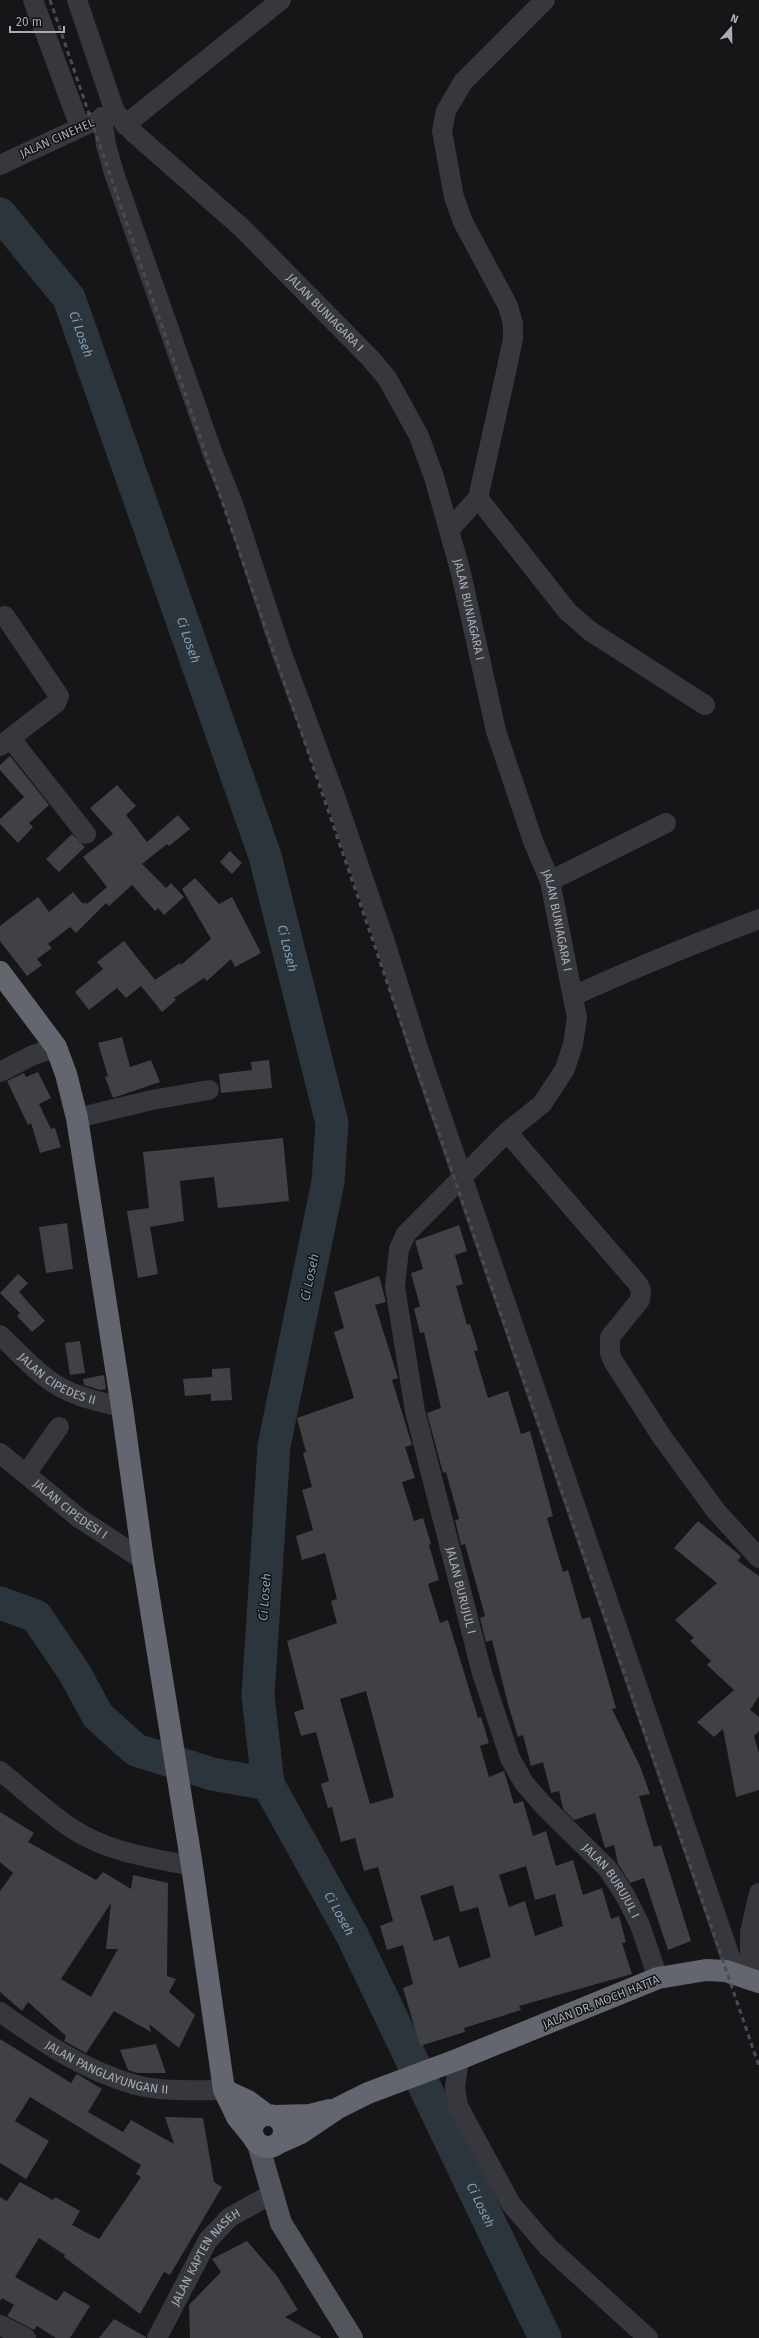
<svg xmlns="http://www.w3.org/2000/svg" width="759" height="2338" font-family="'Fira Sans',sans-serif">
<style>
.lines{fill:none;stroke-linecap:round;stroke-linejoin:round}
.river{stroke:#2c353c;stroke-width:33}
.building{fill:#404145;fill-rule:evenodd}
.minor{stroke:#37383d;stroke-width:20}
.major{stroke:#53555c;stroke-width:22}
.highway{stroke:#63666e;stroke-width:22}
.rail{stroke:#4a4c52;stroke-width:3;stroke-dasharray:5 4;stroke-linecap:butt}
.labels{text-anchor:middle;stroke-width:3;stroke-linejoin:round;paint-order:stroke}
.street-label{font-size:12px;fill:#a8adb8;stroke:#111113}
.water-label{font-size:13px;font-style:italic;fill:#7f9bb3;stroke:#111113}
</style>
<rect width="100%" height="100%" fill="#161618"/>
<g class="lines">
<g class="river">
<path id="s1" d="M0 214 69 298 265 856 332 1123 328 1182 274 1446 258 1696 268 1784 352 1935 545 2338"/>
<path d="M0 1603 36 1616 74 1672 98 1716 136 1750 212 1774 268 1784"/>
</g>
</g>
<path class="building" d="M10 756 49 805 29 823 33 827 18 843 0 824V819L24 797 0 770V765Z
M117 785 136 806 126 815 147 842 178 815 190 829 169 846 167 844 142 864 166 888 171 883 184 897 164 915 158 908 155 911 132 885 109 906 106 903 76 933 70 927 48 944 52 948 37 959 42 965 27 976 0 941V926L38 897 49 912 73 892 83 904 85 902 87 904 107 887 83 857 113 834 90 808Z
M72 834 85 847 59 872 46 859Z
M230 851 242 863 232 874 220 862Z
M195 878 219 904 232 897 261 953 235 967 231 959 207 981 204 978 174 998 176 1000 162 1012 141 986 126 998 117 988 89 1010 75 992 103 969 97 962 124 941 155 980 180 963 181 965 211 939 182 889Z
M122 1037 130 1067 151 1060 160 1082 113 1098 105 1077 108 1076 98 1043Z
M269 1060 272 1088 221 1093 219 1074 252 1070 251 1062Z
M38 1072 51 1098 39 1104 51 1129 55 1128 61 1147 40 1153 31 1123 28 1125 7 1081 24 1073 26 1077Z
M283 1138 289 1201 218 1208 214 1177 180 1181 184 1221 150 1227 158 1274 138 1278 127 1211 149 1208 143 1152Z
M67 1223 73 1269 46 1273 39 1227Z
M459 1225 467 1251 455 1255 463 1284 456 1286 467 1325 470 1324 478 1350 474 1351 488 1398 508 1391 521 1434 530 1431 553 1516 547 1518 563 1572 568 1570 582 1619 590 1617 616 1708 612 1709 640 1766 650 1794 639 1796 654 1847 661 1845 691 1941 668 1950 644 1878 630 1883 618 1864 614 1845 605 1848 595 1813 574 1820 563 1809 559 1791 551 1793 543 1762 531 1766 523 1735 518 1737 509 1708 492 1640 486 1642 480 1618 485 1616 465 1544 461 1545 455 1520 459 1519 446 1472 443 1473 427 1413 441 1408 424 1332 420 1333 414 1309 420 1306 411 1273 423 1269 415 1241Z
M18 1274 28 1283 19 1292 45 1321 32 1332 17 1316 20 1313 0 1293Z
M379 1276 386 1302 375 1305 398 1378 392 1380 412 1445 405 1447 415 1478 402 1482 414 1521 423 1518 431 1544 429 1545 439 1580 428 1584 440 1623 448 1620 478 1718 481 1717 489 1743 480 1746 489 1777 504 1771 514 1804 523 1801 533 1836 546 1831 556 1866 573 1860 583 1895 602 1888 611 1919 619 1916 626 1942 622 1943 632 1974 519 2006 521 2010 464 2028 465 2032 420 2046 403 1988 413 1984 403 1945 387 1950 380 1926 393 1921 378 1867 364 1871 355 1838 341 1842 332 1807 328 1808 321 1784 329 1781 316 1732 301 1736 294 1712 304 1709 287 1641 337 1623 331 1601 337 1599 325 1553 302 1560 296 1536 313 1530 302 1490 312 1487 303 1453 306 1452 297 1418 354 1398 334 1332 344 1328 334 1292ZM366 1691 394 1797 370 1804 340 1699ZM526 1866 535 1900 555 1894 563 1926 535 1936 525 1901 509 1907 499 1875ZM453 1885 460 1912 478 1907 491 1957 459 1968 449 1936 434 1941 420 1896Z
M80 1341 85 1373 70 1375 65 1343Z
M230 1368 232 1400 211 1401V1394L185 1396 183 1379 212 1377V1369Z
M104 1375 106 1389 100 1390 84 1385 83 1379Z
M698 1521 741 1556 738 1561 759 1576V1696L750 1710 759 1717V1731L754 1736 759 1753V1790L736 1797 723 1729 714 1737 697 1722 734 1690 707 1665 711 1661 690 1641 694 1638 675 1620 717 1583 674 1548Z
M0 1812 34 1833 28 1842 96 1880 103 1872 131 1889 133 1875 168 1883 167 1976 176 1979 169 1992 195 2015 179 2048 149 2024 151 2032 114 2011 86 2053 64 2041 66 2036 28 2002 22 2011 0 1992V1891L13 1873 0 1862ZM111 1903 106 1949H118L91 1997 61 1979Z
M0 2039 71 2083 77 2074 102 2089 88 2112 123 2132 131 2120 174 2144 165 2117 203 2118 214 2182 222 2187 170 2275 164 2272 140 2314 64 2257 65 2255 39 2238 15 2277 57 2301 64 2291 90 2306 70 2338H56L37 2326 34 2330 7 2316 14 2305 2 2298 0 2301V2197L7 2201 20 2182 53 2200 55 2197 80 2211 72 2225 99 2239 141 2177 136 2174 141 2165 30 2097 15 2121 49 2141 26 2179 0 2163Z
M156 2044 166 2073H137L128 2070 120 2050Z
M247 2241 277 2276 298 2310 285 2317 322 2338H190L189 2305 221 2272 212 2259Z
M114 2319 146 2337V2338H99Z"/>
<g class="lines">
<g class="minor">
<path d="M33 0 80 127"/>
<path id="s2" d="M77 0 115 112 134 133 242 228 370 358 387 378 419 436 434 477 461 573 496 731 533 841 550 881 577 1018 573 1044 565 1069 542 1104 507 1132 406 1234 399 1249 395 1287 415 1411 482 1673 510 1758 524 1783 544 1806 608 1869 626 1897 640 1925 658 1978"/>
<path d="M102 117 106 145 114 173 214 457 232 501 281 651 336 799 385 942 419 1051 736 1974"/>
<path d="M125 125 281 0"/>
<path d="M0 165 92 122"/>
<path d="M478 498 568 612 590 631 705 705"/>
<path d="M449 530 478 498 506 372 513 339V324L508 306 463 222 454 197 442 131 446 111 463 82 545 0"/>
<path d="M11 739 86 834"/>
<path d="M0 746 56 703 59 696 5 616"/>
<path d="M550 881 666 823"/>
<path d="M573 996C634 968 696 943 759 919"/>
<path d="M0 1072 31 1056 56 1047"/>
<path d="M77 1118 152 1100 209 1090"/>
<path d="M507 1132 638 1284 641 1291 640 1300 610 1337V1353L613 1361 662 1437 716 1511 759 1558"/>
<path id="s3" d="M0 1335C15 1349 29 1365 45 1377 67 1395 95 1401 122 1407"/>
<path id="s4" d="M0 1453 79 1518 143 1560"/>
<path d="M26 1474 59 1427"/>
<path d="M0 1771C24 1790 46 1811 71 1828 107 1852 151 1858 192 1866"/>
<path d="M750 1978V1932L759 1893"/>
<path id="s5" d="M0 2012C42 2042 85 2071 136 2085 164 2092 195 2090 224 2090"/>
<path d="M459 2059 455 2087 458 2106 511 2204 548 2247 648 2338"/>
<path d="M0 2325 26 2338"/>
<path id="s6" d="M157 2338 208 2240 230 2217 272 2194"/>
</g>
<path class="major" d="M258 2144 281 2223 352 2338"/>
<path class="highway" d="M0 972 56 1047 66 1074 77 1118 122 1407 143 1560 192 1866 224 2090 237 2117 254 2138
M224 2090 248 2101 267 2115
M252 2131a16 16 0 1 1 32 0a16 16 0 1 1-32 0Z
M274 2116 310 2115 330 2110
M281 2142 301 2133 338 2108 368 2093 459 2059 658 1978 706 1970 726 1971 759 1982"/>
<path class="rail" d="M50 0 759 2066"/>
</g>
<g class="labels">
<g class="street-label">
<text transform="translate(57 138) rotate(-24)" y="4">JALAN CINEHEL</text>
<text dy="4" stroke="none"><textPath href="#s2" startOffset="409">JALAN BUNIAGARA I</textPath></text>
<text dy="4" stroke="none"><textPath href="#s2" startOffset="746">JALAN BUNIAGARA I</textPath></text>
<text dy="4" stroke="none"><textPath href="#s2" startOffset="1070">JALAN BUNIAGARA I</textPath></text>
<text dy="4" stroke="none"><textPath href="#s3" startOffset="73">JALAN CIPEDES II</textPath></text>
<text dy="4" stroke="none"><textPath href="#s4" startOffset="90">JALAN CIPEDESI I</textPath></text>
<text dy="4" stroke="none"><textPath href="#s2" startOffset="1818">JALAN BURUJUL I</textPath></text>
<text dy="4" stroke="none"><textPath href="#s2" startOffset="2153">JALAN BURUJUL I</textPath></text>
<text transform="translate(601 2002) rotate(-22)" y="4">JALAN DR. MOCH HATTA</text>
<text dy="4" stroke="none"><textPath href="#s5" startOffset="122">JALAN PANGLAYUNGAN II</textPath></text>
<text dy="4" stroke="none"><textPath href="#s6" startOffset="95">JALAN KAPTEN NASEH</textPath></text>
</g>
<g class="water-label">
<text dy="5" stroke="none"><textPath href="#s1" startOffset="147">Ci Loseh</textPath></text>
<text dy="5" stroke="none"><textPath href="#s1" startOffset="471">Ci Loseh</textPath></text>
<text dy="5" stroke="none"><textPath href="#s1" startOffset="795">Ci Loseh</textPath></text>
<text transform="translate(309 1277) rotate(-78)" y="5">Ci Loseh</text>
<text transform="translate(264 1597) rotate(-86)" y="5">Ci Loseh</text>
<text dy="5" stroke="none"><textPath href="#s1" startOffset="1791">Ci Loseh</textPath></text>
<text dy="5" stroke="none"><textPath href="#s1" startOffset="2115">Ci Loseh</textPath></text>
</g>
</g>
<g transform="translate(731 28) rotate(20)" stroke="#111113" stroke-width="3" paint-order="stroke">
<path d="M0-3L7 15L0 10L-7 15Z" fill="#a8adb8"/>
<text y="-6" font-size="11" font-weight="bold" text-anchor="middle" fill="#a8adb8">N</text>
</g>
<path d="M10 26v6h54v-6" fill="none" stroke="#a8adb8" stroke-width="2"/>
<text x="16" y="26" font-size="12" fill="#a8adb8" stroke="#111113" stroke-width="3" paint-order="stroke">20 m</text>
</svg>
